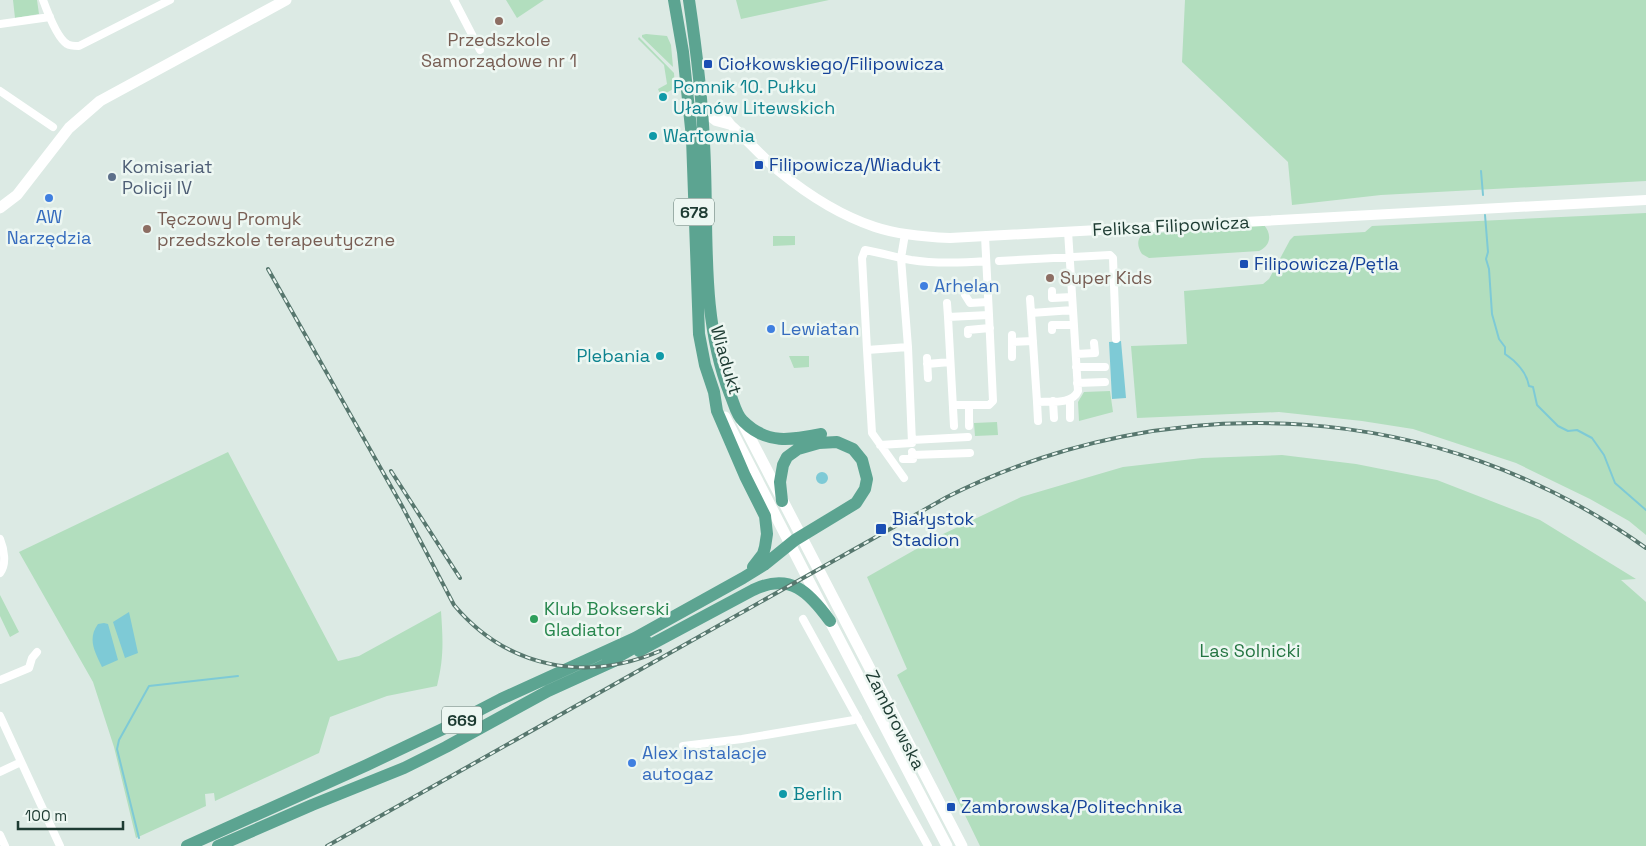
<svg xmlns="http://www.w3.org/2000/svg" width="1646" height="846" font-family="'Space Grotesk',sans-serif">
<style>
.green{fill:#b2debe}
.water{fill:#7ecad6}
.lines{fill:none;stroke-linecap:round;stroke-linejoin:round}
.stream{stroke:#7ecad6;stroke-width:2}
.minor{stroke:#fff;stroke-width:8}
.tertiary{stroke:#fff;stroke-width:10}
.secondary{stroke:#fff;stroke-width:11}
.primary{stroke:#5ca491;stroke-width:12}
.rail-casing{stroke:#57776e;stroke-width:4}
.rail{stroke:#edf7f2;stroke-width:2;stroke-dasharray:5.5;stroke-linecap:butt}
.education-dot{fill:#8d6e63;stroke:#edf7f2;stroke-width:2}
.transit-dot{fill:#1a4fb4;stroke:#edf7f2;stroke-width:2}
.culture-dot{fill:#0f9aa8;stroke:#edf7f2;stroke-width:2}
.service-dot{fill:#5c6f8a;stroke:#edf7f2;stroke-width:2}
.shop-dot{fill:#3f7fe0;stroke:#edf7f2;stroke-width:2}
.leisure-dot{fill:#2e9e5b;stroke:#edf7f2;stroke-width:2}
.labels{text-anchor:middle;stroke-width:5;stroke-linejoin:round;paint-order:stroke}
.shield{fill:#edf7f2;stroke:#5b736c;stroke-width:1}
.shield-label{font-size:16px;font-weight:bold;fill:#1d3b32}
.education-label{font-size:18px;fill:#785e54;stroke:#edf7f2;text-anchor:start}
.transit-label{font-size:18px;fill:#164399;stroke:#edf7f2;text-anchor:start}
.culture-label{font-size:18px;fill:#0d838f;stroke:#edf7f2;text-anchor:start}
.service-label{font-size:18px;fill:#4e5e75;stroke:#edf7f2;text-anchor:start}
.shop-label{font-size:18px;fill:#366cbe;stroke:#edf7f2;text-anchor:start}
.street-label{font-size:18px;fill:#1d3b32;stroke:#edf7f2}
.leisure-label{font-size:18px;fill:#27864d;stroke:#edf7f2;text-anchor:start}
.park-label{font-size:18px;fill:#247542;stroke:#edf7f2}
</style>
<rect width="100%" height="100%" fill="#dceae4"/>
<path class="green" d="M13 0H37L39 14 15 18Z
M506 0H544L517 18Z
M736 0H829L741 19Z
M1185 0H1646V181L1381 195 1292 205 1288 162 1182 62Z
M646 34 667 36 671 45 673 67 642 37V35Z
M639 37 674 73 675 88 661 96 658 89 667 84 664 65 638 39Z
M1646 213V535L1629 521 1590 499 1516 463 1413 429 1362 421 1279 412 1137 418 1131 346 1187 344 1184 291 1263 284 1269 279 1290 240 1294 236 1365 232 1372 226Z
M1264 225C1272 234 1271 246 1259 251L1149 258 1142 254C1138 248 1136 240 1142 235L1202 228Z
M773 236H795V245L773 246Z
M789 356H809V367L794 368Z
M1110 391 1113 412 1079 421 1078 402 1084 392Z
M997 422 998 435 975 436 974 423Z
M228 452 338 661 359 656 441 611C443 640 444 658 437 686L387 696 330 717 319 753 215 801 214 793 205 794 206 806 136 838 114 747 93 682 19 552Z
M1282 455 1356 464 1437 480 1540 520 1636 579 1621 580 1646 602V846H980L897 675 907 669 867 577 941 535 1021 497 1123 467 1202 458Z
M0 595 19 632 10 637 0 616Z"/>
<path class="water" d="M1121 341 1126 398 1112 399 1109 342Z
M816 478a6 6 0 1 1 12 0a6 6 0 1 1-12 0Z
M129 612 138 653 125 658 113 622Z
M104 623 108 624 118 660 102 667C95 652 87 639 98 624Z"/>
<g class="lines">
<path class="stream" d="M1481 171 1483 195
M1485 215 1488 252 1486 259 1489 269 1492 314 1499 339 1505 347V354C1516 361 1527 373 1529 386L1533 387 1537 405 1558 426 1568 431 1577 430 1592 438 1604 455 1615 483 1646 510
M139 838 117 749 119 740 149 686 238 676"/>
<path class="minor" d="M43 0C47 11 57 38 67 44 70 46 74 46 79 46L170 0
M454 0 480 50
M0 24 50 17
M0 91 53 127
M1068 231 1073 310 1031 313 1037 402C1050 401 1072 405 1078 391L1073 310
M905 234 901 258 908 347 867 350 862 258 865 250C881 253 896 257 911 260 936 264 961 263 986 261
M999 261 1110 255 1113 258 1116 339
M1052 291V298L1072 297
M965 295 970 303 988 302
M1030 299 1031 313
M947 303 948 317
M1052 330V325H1074
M968 334V330L990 328
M1012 335V357
M1012 342 1033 341
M867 350 872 433 904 478
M1076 354 1095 353 1094 343
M927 358 928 378
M927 364 950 362
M1076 367H1105
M1077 383 1105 382
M1070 400V418
M1053 401 1054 418
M1037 402 1038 421
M953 405H989L993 401 989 315
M969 405V426
M954 426 948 317 989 315 985 236
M912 440 968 437
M880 445 912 443 908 347
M912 455 970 453
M903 459H913L912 452
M0 539C4 549 7 564 0 573
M803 619 928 846
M0 680 29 668 32 658 37 652
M0 716 60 846
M683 746 742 739 854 720 858 718
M0 772 21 762
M0 835 5 846"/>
<path class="tertiary" d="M695 108C702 110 711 108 718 111 725 114 727 122 733 127 749 142 763 158 780 172 807 194 842 216 875 227 899 235 925 237 950 238L1646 200
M702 110 716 121 731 125"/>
<path class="secondary" d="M0 208 17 195 69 128 100 101 286 0
M725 417 810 583 947 846
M742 422 962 846"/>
<path class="primary" d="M674 0 683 52 692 138 699 334 705 365 714 392 717 411 745 476 765 516 767 534 765 547 763 554 753 567
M689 0C696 47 702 95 704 143 709 227 699 315 730 394 734 403 736 415 743 421 767 445 791 440 821 434
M639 651 753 590C790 572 809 592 830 621
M607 663 646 641
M187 846 367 765 447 727 501 699 635 638 743 578 764 565 795 540 856 503 865 489 867 479 862 460 853 449 837 442 819 443 798 449 787 457 783 465 780 482 782 501
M218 846 312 805 404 768 446 747 548 691 614 661"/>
<defs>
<path id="rail" d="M268 269 402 506 454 605C507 668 585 683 660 651
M391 471 460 578
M327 846 947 497C1173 384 1439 400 1646 548"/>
</defs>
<use href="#rail" class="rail-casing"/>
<use href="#rail" class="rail"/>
</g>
<g class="education-dot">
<circle cx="499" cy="21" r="5"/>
<circle cx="147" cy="229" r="5"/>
<circle cx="1050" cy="278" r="5"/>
</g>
<g class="transit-dot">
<rect x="703" y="59" width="10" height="10" rx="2.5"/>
<rect x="754" y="160" width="10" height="10" rx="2.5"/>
<rect x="1239" y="259" width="10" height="10" rx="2.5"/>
<rect x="875" y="523" width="12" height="12" rx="2.5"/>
<rect x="946" y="802" width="10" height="10" rx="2.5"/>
</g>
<g class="culture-dot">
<circle cx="663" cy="97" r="5"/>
<circle cx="653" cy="136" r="5"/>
<circle cx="660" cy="356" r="5"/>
<circle cx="783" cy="794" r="5"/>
</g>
<circle class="service-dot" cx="112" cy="177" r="5"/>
<g class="shop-dot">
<circle cx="49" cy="198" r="5"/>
<circle cx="924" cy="286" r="5"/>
<circle cx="771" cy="329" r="5"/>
<circle cx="632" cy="763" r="5"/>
</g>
<circle class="leisure-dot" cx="534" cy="619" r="5"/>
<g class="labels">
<g class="shield">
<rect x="674" y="198.5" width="40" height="27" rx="4"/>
<rect x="442" y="706.5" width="40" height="27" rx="4"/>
</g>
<g class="shield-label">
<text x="694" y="218">678</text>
<text x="462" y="726">669</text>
</g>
<g class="education-label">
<text x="499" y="46" text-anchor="middle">Przedszkole<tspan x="499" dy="21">Samorządowe nr 1</tspan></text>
<text x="157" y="225">Tęczowy Promyk<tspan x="157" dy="21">przedszkole terapeutyczne</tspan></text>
<text x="1060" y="284">Super Kids</text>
</g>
<g class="transit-label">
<text x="718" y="70">Ciołkowskiego/Filipowicza</text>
<text x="769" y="171">Filipowicza/Wiadukt</text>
<text x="1254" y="270">Filipowicza/Pętla</text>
<text x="892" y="525">Białystok<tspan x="892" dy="21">Stadion</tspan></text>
<text x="961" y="813">Zambrowska/Politechnika</text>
</g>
<g class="culture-label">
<text x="673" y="93">Pomnik 10. Pułku<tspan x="673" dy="21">Ułanów Litewskich</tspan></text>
<text x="663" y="142">Wartownia</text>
<text x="650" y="362" text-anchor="end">Plebania</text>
<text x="793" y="800">Berlin</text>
</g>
<g class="service-label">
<text x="122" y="173">Komisariat<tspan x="122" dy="21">Policji IV</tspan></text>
</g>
<g class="shop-label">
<text x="49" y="223" text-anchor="middle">AW<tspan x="49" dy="21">Narzędzia</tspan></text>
<text x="934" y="292">Arhelan</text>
<text x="781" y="335">Lewiatan</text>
<text x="642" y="759">Alex instalacje<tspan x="642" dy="21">autogaz</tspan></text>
</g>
<g class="street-label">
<text transform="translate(1171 226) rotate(-3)" y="6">Feliksa Filipowicza</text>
<text transform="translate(726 360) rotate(74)" y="6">Wiadukt</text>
<text transform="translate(895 720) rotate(63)" y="6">Zambrowska</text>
</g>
<g class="leisure-label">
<text x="544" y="615">Klub Bokserski<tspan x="544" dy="21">Gladiator</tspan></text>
</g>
<g class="park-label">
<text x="1250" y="657">Las Solnicki</text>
</g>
</g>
<path d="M18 821v8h105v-8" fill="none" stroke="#1d3b32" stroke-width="2.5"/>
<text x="25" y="821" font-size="15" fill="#1d3b32" stroke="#edf7f2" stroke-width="4" paint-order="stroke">100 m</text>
</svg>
